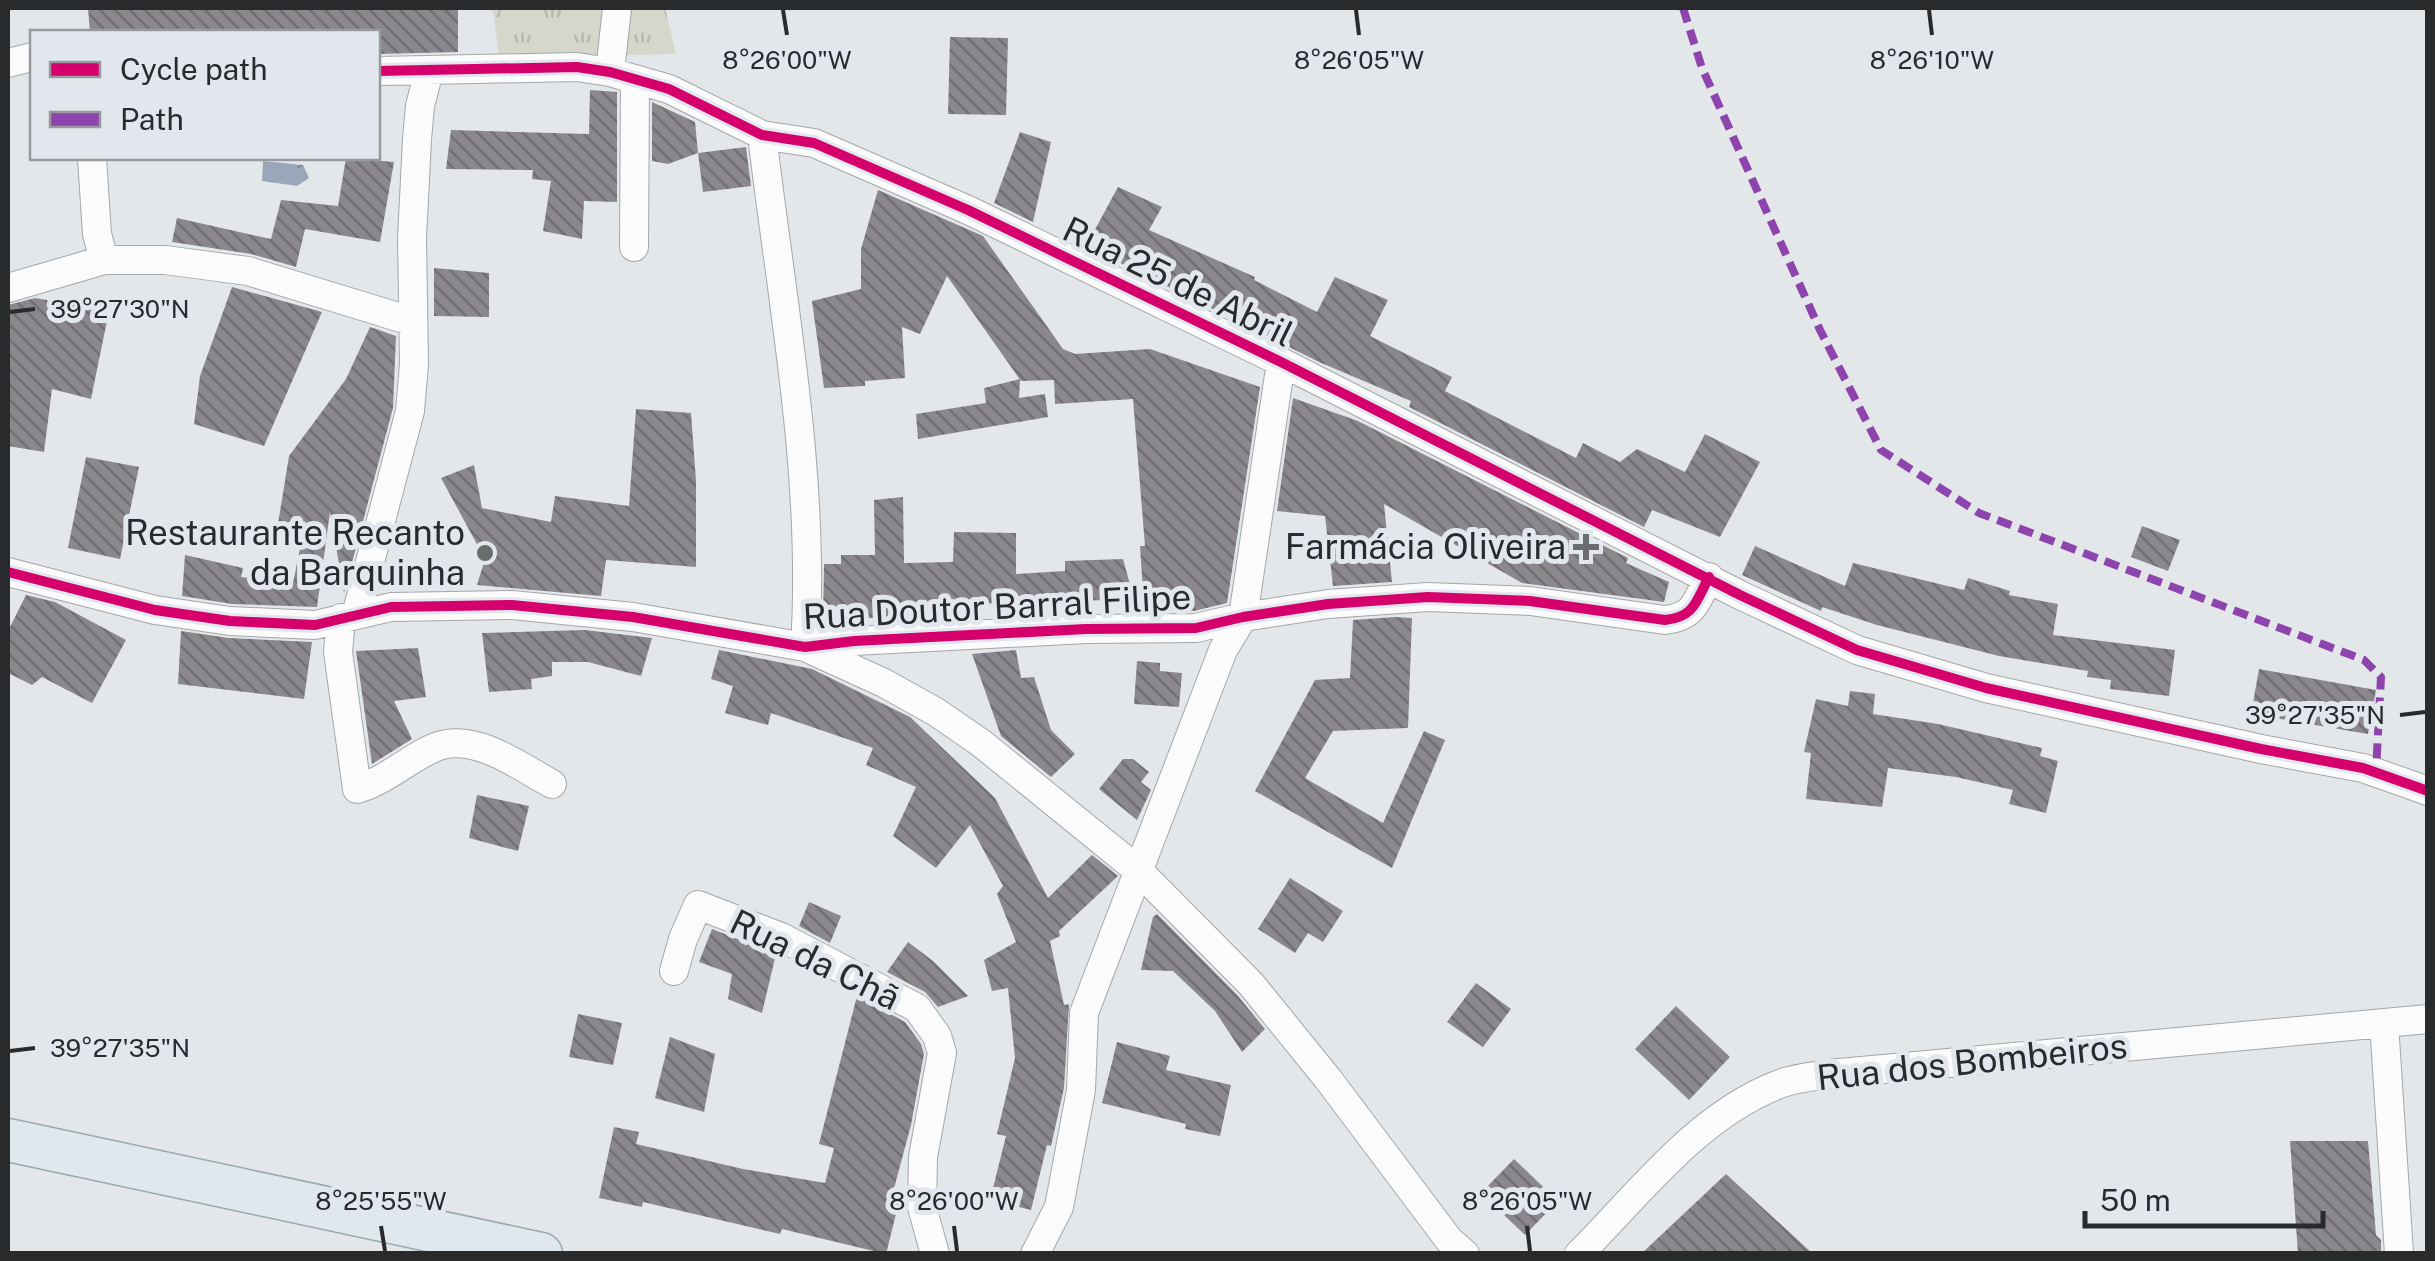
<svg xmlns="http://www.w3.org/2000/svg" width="2435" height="1261" font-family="'Public Sans',sans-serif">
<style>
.grass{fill:url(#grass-tufts)}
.water{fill:url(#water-ripples)}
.building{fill:url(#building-back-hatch)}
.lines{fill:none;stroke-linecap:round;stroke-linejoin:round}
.street-casing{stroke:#a4a7a9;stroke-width:30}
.primary-casing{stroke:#99a9b0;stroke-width:45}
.street{stroke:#fbfbfc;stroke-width:28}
.primary{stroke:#dfe8ec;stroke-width:42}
.quiet{stroke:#8e44ad;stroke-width:8;stroke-dasharray:15 8;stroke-linecap:butt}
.cycleway-casing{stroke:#e1e7ec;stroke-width:16}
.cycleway{stroke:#d6006c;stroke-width:10}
.ticks{fill:none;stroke:#282a2c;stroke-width:4}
.poi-dot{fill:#6a6c6e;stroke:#e1e7ec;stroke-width:4}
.labels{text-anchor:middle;stroke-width:10;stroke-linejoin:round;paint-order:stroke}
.street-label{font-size:35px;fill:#282a2c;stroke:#e1e7ec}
.poi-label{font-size:35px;fill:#282a2c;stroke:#e1e7ec;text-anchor:end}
.ticks-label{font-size:25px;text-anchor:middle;fill:#282a2c;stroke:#e1e7ec;stroke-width:10;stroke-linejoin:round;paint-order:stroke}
</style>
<defs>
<pattern id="grass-tufts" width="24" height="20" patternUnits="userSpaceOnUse" patternTransform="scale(2.5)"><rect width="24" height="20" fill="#d4d7ca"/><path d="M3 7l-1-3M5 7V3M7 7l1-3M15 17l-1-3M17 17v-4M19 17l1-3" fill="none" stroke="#b6b9ae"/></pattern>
<pattern id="water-ripples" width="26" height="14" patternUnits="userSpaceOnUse" patternTransform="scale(2.5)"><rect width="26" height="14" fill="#9aa7bb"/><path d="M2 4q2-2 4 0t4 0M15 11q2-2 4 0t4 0" fill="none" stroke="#7e8898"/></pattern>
<pattern id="building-back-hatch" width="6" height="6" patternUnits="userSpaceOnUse" patternTransform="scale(2.5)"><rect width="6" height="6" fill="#8b888d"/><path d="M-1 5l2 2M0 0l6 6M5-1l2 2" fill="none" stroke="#726f73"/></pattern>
</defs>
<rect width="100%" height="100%" fill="#e4e7e9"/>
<path class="grass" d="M493 8H665L676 54 499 58Z"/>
<path class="water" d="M263 161 303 165 309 178 297 186 262 181Z"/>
<path class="building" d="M88 8H458V52L378 54V32H90Z
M950 37 1008 38 1006 115 948 114Z
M590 90 617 92V202L584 201 582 239 543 231 551 181 532 179 533 170 446 169 451 130 589 134Z
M652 102 695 122 698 153 668 164 652 161Z
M1020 132 1051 142 1033 222 994 203Z
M746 147 751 186 703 192 698 153Z
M346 158 394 162 380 242 305 229 296 267 251 254 172 242 177 218 271 239 281 200 338 206Z
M1118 187 1162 207 1149 230 1255 277 1254 280 1317 312 1335 277 1388 300 1370 336 1452 377 1445 391 1576 458 1583 443 1620 462 1637 449 1685 472 1705 434 1760 462 1720 537 1652 510 1644 527 1409 407 1411 401 1319 362 1086 246Z
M878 190 983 236 1063 349 1075 354 1150 349 1260 387 1227 603 1194 611H1159V607H1144L1140 546H1145L1133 399 1055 404 1054 380 1021 381 947 276 920 334 902 327 905 378 865 381V386L824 388 812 301 861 289V249Z
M434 268 489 273V317L434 316Z
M232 287 322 312 264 446 194 424 200 376Z
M35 298 109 311 91 399 52 389 44 452 8 446V305Z
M370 327 396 336 393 408 344 593 330 512 317 607 232 604 182 596 185 555 243 568 241 577 293 583 302 539 277 530 289 456 346 379Z
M1020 379 1019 398 1045 394 1048 417 918 439 916 414 986 403 984 388Z
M1293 398 1358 421 1628 558 1626 563 1669 582 1664 602 1522 583 1384 504 1392 582 1333 586 1325 516 1277 511Z
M636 409 691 413 696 481V567L606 560 601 596 477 585 485 559 441 478 474 465 482 508 551 522 555 496 629 506Z
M86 457 139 467 120 559 68 548Z
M903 497 904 563 953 562 954 532 1016 533V574L1065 571V561L1123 559 1134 599 1078 601V605L953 603V616L823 619 824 564H841V555H875L874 500Z
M2142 526 2180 540 2168 571 2131 557Z
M1755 546 1845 586 1853 563 1964 590 1968 578 2010 591 2009 595 2058 604 2053 635 2175 650 2169 696 2110 689 2111 680 2087 677 2088 671 1999 656 1877 625 1822 607 1821 611 1742 575Z
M26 595 55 602 126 640 92 703 42 677 32 685 8 673V631Z
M1395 617 1412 618 1408 728 1333 731 1305 778 1383 823 1424 731 1445 740 1392 868 1255 791 1315 680 1350 678 1353 620Z
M585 630 652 638 641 676 588 662H552V676L531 679 532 689 489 692 482 633Z
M181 631 229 638 312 642 304 699 178 684Z
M418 648 426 697 394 701 412 739 372 764 356 651Z
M719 650 812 669 910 717 995 798 1048 898 1092 855 1118 876 1059 931 1060 936 1050 941 1064 1005 1069 1004 1064 1088 1051 1146 1047 1145 1031 1210 990 1200 1006 1136 997 1134 1015 1058 1008 988 992 991 984 960 1016 942 997 894 1003 886 970 825 936 868 893 836 916 787 866 765 873 748 771 713 768 725 725 713 733 686 711 679Z
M1016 650 1021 678 1034 677 1051 730 1075 754 1051 777 1001 736 972 654Z
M1137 661 1160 663V671L1182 673 1179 707 1134 704Z
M2259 669 2376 690 2368 734 2251 714Z
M1850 691 1875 694 1873 714 1938 724 2042 748 2040 756 2058 761 2046 813 2009 804 2013 790 1956 777 1888 768 1882 807 1806 799 1811 753 1804 752 1816 699 1848 706Z
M1123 759H1133L1149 772 1141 782 1151 790 1137 820 1099 789Z
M477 795 529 806 518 851 469 838Z
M1290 878 1343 911 1323 942 1308 933 1295 953 1258 929Z
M809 902 841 916 830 943 799 926Z
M1157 914 1238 996 1265 1029 1242 1052 1215 1011 1173 971 1141 970 1153 917Z
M712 929 776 954 762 1013 728 999 732 974 699 962Z
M908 942 933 961 968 996 938 1007 925 992 887 972Z
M1476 983 1511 1009 1483 1047 1447 1022Z
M857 996 905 1022 921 1044 924 1054 911 1125 892 1196 900 1198 886 1254 782 1229 780 1234 643 1202 642 1207 599 1198 614 1127 639 1132 636 1144 743 1169 825 1183 834 1148 819 1144Z
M1676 1006 1730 1057 1689 1100 1635 1049Z
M578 1014 622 1023 613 1065 569 1057Z
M670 1037 715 1054 704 1112 655 1098Z
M1117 1042 1170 1056 1166 1070 1231 1085 1220 1136 1185 1129 1186 1124 1102 1103Z
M2290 1141H2368L2376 1235 2381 1240V1254H2298Z
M1514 1159 1558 1201 1525 1235 1481 1193Z
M1726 1174 1813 1254H1641Z"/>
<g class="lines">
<defs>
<path id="street" d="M8 63 32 57
M378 71 577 67 610 72 669 89 762 135 814 143 968 210 1281 362 1740 595 1857 650 1986 688 2261 749 2363 768 2428 791
M610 72 617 8
M762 135C782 304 816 477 805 647L884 683 936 712 981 743 1139 871 1251 984 1328 1079 1449 1240 1465 1254
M92 158 97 234 104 260
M634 247 635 81
M8 288 104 260H165L248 271 411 321
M8 572 155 610 230 621 315 625 391 607 512 605 633 617 805 647 854 641 1086 629 1196 628 1243 617 1328 604 1428 597 1530 601 1665 620C1695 617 1696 601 1709 577
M356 615 410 411 414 364 412 238 417 139 420 106 429 71
M341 618 338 652 357 789C389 780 416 752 442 745 479 735 522 768 552 784
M674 971 683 939 698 905 781 937 917 1008 937 1036 942 1053 923 1157 922 1207 935 1254
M2384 1023 2399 1254
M1035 1254 1059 1207 1081 1090 1084 1013 1223 650 1243 617 1281 362
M1579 1254C1639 1194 1696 1117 1777 1085 1792 1078 1812 1077 1829 1074L2428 1019"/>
<path id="primary" d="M8 1140 541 1254"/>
</defs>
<use href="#street" class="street-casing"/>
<use href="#primary" class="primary-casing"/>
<use href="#street" class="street"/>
<use href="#primary" class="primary"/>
<path class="quiet" d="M1683 8 1702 68 1820 330 1881 450 1979 513 2364 660 2381 677 2376 772"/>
<defs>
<path id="cycleway" d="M378 71 577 67 610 72 669 89 762 135 814 143 968 210 1281 362 1740 595 1857 650 1986 688 2261 749 2363 768 2428 791
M8 572 155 610 230 621 315 625 391 607 512 605 633 617 805 647 854 641 1086 629 1196 628 1243 617 1328 604 1428 597 1530 601 1665 620C1695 617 1696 601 1709 577"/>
</defs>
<use href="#cycleway" class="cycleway-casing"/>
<use href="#cycleway" class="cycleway"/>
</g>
<path class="ticks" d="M783 10 787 35M1356 10 1359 35M1929 10 1932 35M10 312 35 309M2400 715 2425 712M10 1051 35 1048M381 1226 385 1251M954 1226 957 1251M1527 1226 1530 1251"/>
<g class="poi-dot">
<path d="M1581 532h10v10h10v10h-10v10h-10v-10h-10v-10h10z"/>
<circle cx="485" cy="553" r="10"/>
</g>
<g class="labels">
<g class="street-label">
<text transform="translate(1178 282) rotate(26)" y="12">Rua 25 de Abril</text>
<text transform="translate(997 607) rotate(-3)" y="12">Rua Doutor Barral Filipe</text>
<text transform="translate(815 960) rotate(26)" y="12">Rua da Chã</text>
<text transform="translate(1972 1062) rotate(-6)" y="12">Rua dos Bombeiros</text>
</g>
<g class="poi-label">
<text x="465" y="545">Restaurante Recanto<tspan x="465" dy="40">da Barquinha</tspan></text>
<text x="1566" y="559">Farmácia Oliveira</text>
</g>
</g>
<g class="ticks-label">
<text x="787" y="69">8°26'00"W</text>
<text x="1359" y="69">8°26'05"W</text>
<text x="1932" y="69">8°26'10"W</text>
<text x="120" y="318">39°27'30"N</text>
<text x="2315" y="724">39°27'35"N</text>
<text x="120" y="1057">39°27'35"N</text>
<text x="381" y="1210">8°25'55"W</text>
<text x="954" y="1210">8°26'00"W</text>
<text x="1527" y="1210">8°26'05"W</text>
</g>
<rect width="2435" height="1261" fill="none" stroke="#282a2c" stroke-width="20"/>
<rect x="30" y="30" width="350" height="130" fill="#e1e7ec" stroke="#979b9f" stroke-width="2.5"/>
<rect x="50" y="62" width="50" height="15" fill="#d6006c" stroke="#979b9f" stroke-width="2.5"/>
<text x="120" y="80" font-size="30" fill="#282a2c">Cycle path</text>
<rect x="50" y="112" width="50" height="15" fill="#8e44ad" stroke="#979b9f" stroke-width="2.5"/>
<text x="120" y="130" font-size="30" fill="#282a2c">Path</text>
<path d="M2085 1211v15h238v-15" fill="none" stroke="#282a2c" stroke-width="5"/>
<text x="2100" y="1211" font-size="30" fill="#282a2c" stroke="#e1e7ec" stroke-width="8" paint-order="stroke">50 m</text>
</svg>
